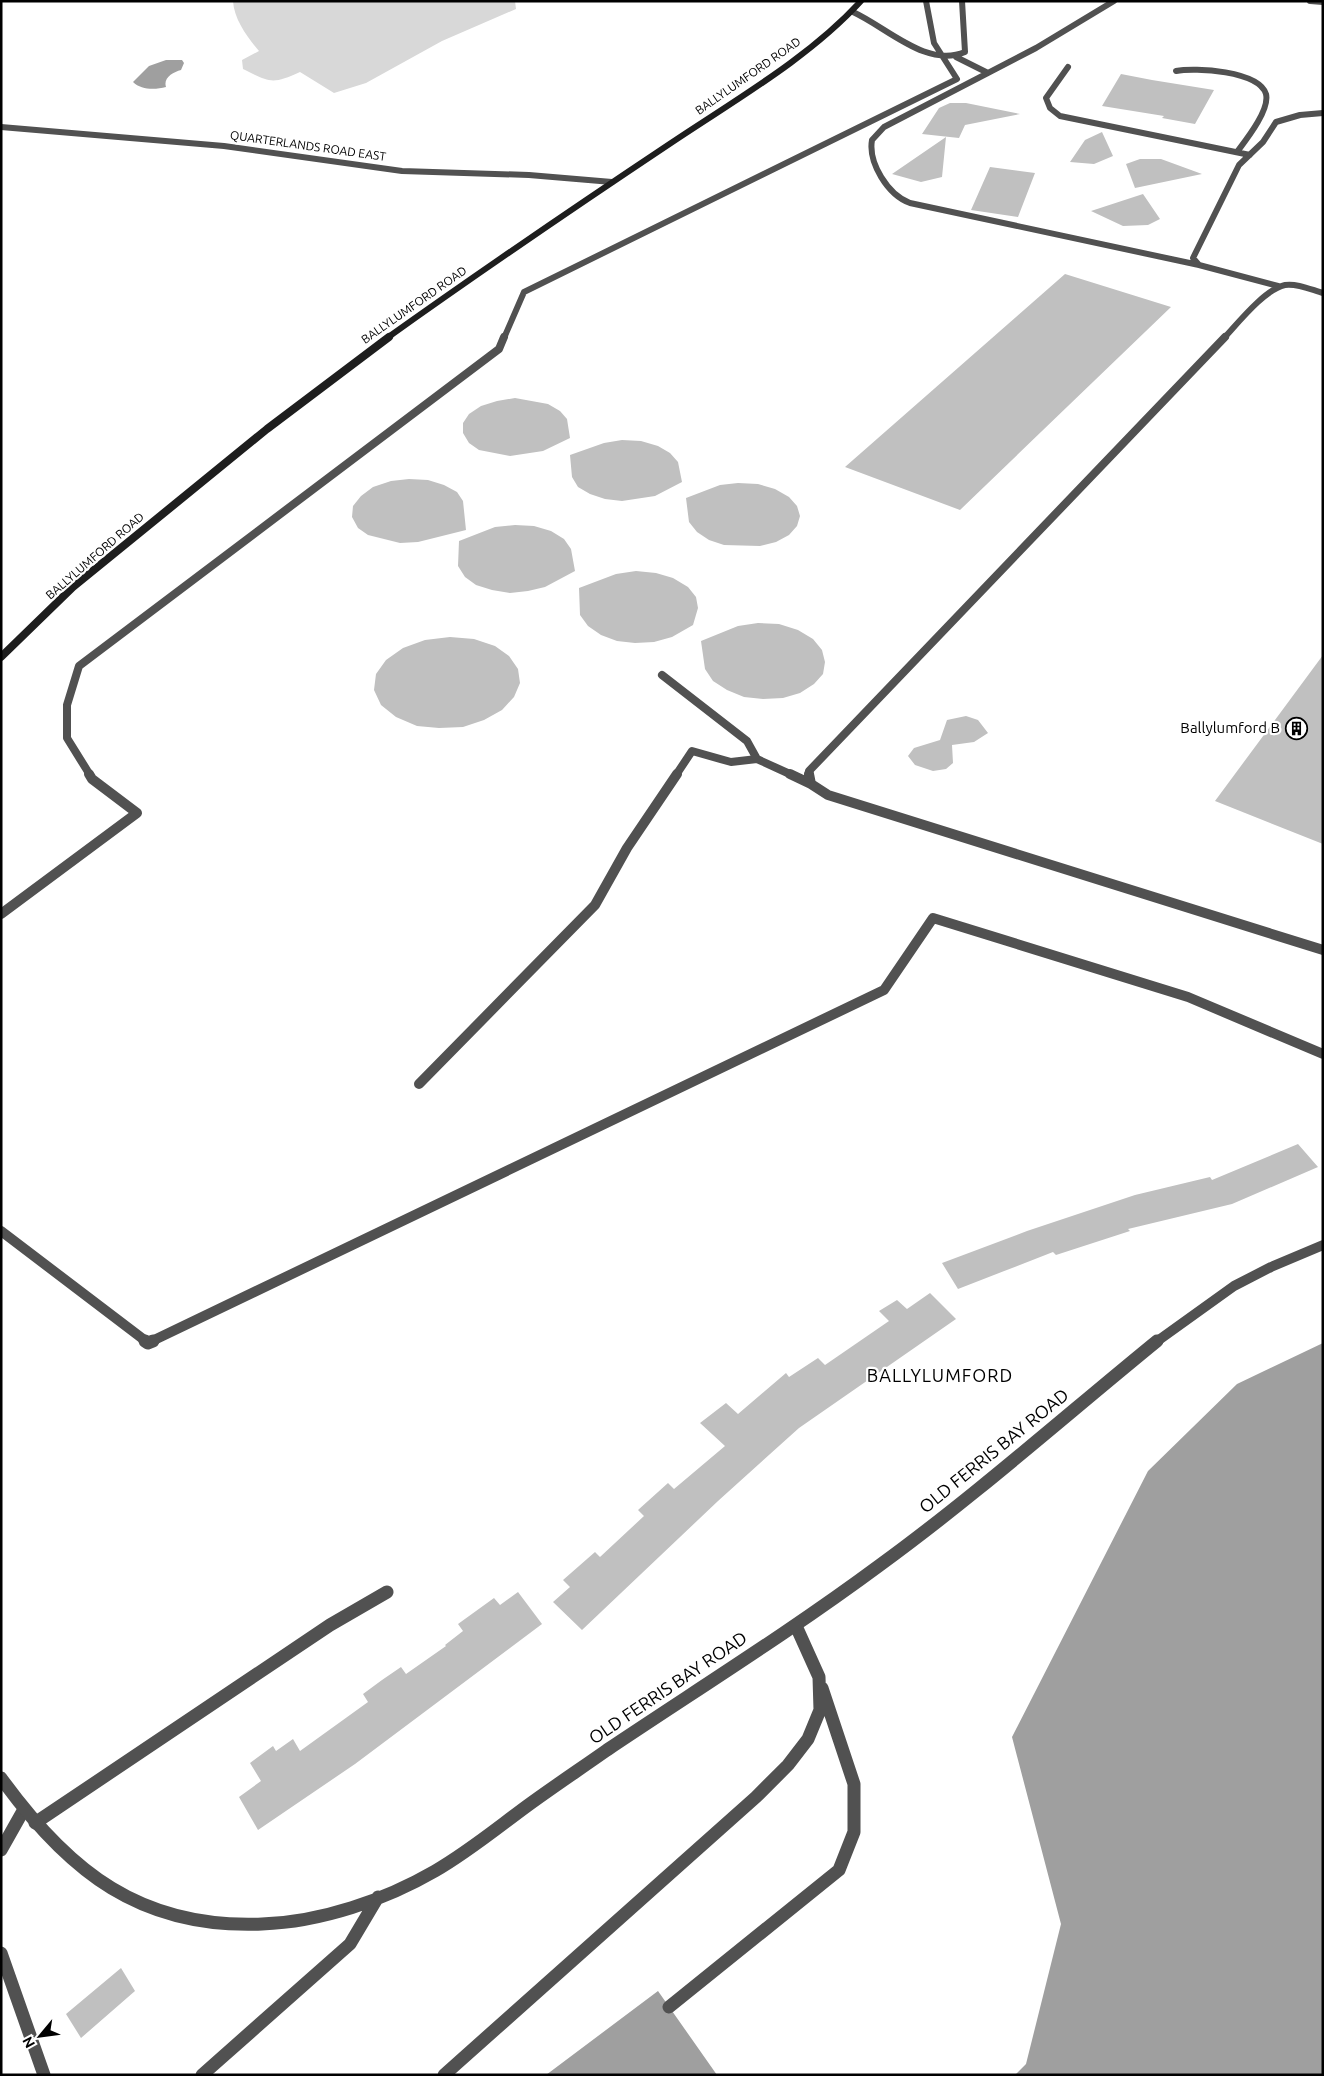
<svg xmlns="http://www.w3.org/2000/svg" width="1324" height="2076" font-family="Ubuntu,sans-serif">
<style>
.green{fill:#d8d8d8}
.water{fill:#9f9f9f}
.building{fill:#c0c0c0}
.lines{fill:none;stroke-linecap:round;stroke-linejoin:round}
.lane-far3{stroke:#515151;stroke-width:6}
.lane-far2{stroke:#515151;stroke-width:8}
.lane-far1{stroke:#515151;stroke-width:10}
.lane{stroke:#515151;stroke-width:13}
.street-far2{stroke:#515151;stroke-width:6}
.street-far1{stroke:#515151;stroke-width:10}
.street{stroke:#515151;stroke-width:13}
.secondary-far1{stroke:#1e1e1e;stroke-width:6}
.secondary{stroke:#1e1e1e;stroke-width:8}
.labels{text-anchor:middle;stroke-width:4.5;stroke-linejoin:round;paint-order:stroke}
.far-street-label{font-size:12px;fill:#000;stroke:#fff}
.poi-label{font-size:15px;fill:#000;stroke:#fff;text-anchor:end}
.quarter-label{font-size:18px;letter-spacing:1px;fill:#000;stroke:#fff}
.near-street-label{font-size:18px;fill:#000;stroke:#fff}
</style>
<rect width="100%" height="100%" fill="#fff"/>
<path class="green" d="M233 1H515L516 9 442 41 366 83 334 93 300 72C272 85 269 82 243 69L242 60 259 51C247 37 234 19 233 1Z"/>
<path class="water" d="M166 60H182L184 63 181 70C173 72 163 78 166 87 155 90 141 90 133 82L149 66Z
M1323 1343V2075H1015L1026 2064 1061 1924 1012 1737 1148 1471 1237 1384Z
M658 1991 717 2075H546Z"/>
<path class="building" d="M1121 74 1152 80 1214 90 1195 124 1162 118 1164 116 1102 106Z
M950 103H966L1020 114 965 125 959 138 922 134 939 108Z
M1102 132 1113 156 1094 164 1070 162 1085 140Z
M946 137 942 177 921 182 892 174Z
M1140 159H1161L1202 174 1135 188 1126 164Z
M990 167 1035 173 1018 217 971 210Z
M1143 194 1160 219 1148 225 1123 226 1091 211Z
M1065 274 1171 307 960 510 845 467Z
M515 398 548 404 560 411 567 419 570 438 543 451 510 456 479 450 469 443 463 433V423L469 414 481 406 497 401Z
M622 440 641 441 658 446 670 453 678 462 682 482 655 496 622 501 605 499 590 494 578 487 572 477 570 455 604 443Z
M409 479 428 480 444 485 457 492 463 501 466 530 418 542 400 543 368 535 358 528 352 517 353 506 361 496 373 487 391 481Z
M738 483 758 484 775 489 789 497 797 506 800 516 797 526 789 535 776 542 760 546 724 545 709 540 697 532 689 522 686 498 720 485Z
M515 525 534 526 551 531 564 539 571 549 575 571 545 587 528 591 510 593 492 590 476 585 465 577 458 566 459 541 495 527Z
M636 571 656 573 673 578 688 587 696 597 698 608 693 625 672 637 654 642 635 643 617 641 601 635 588 626 580 615 579 588 616 574Z
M758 623 779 624 798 630 813 639 822 650 825 662 823 674 814 684 800 693 783 698 763 699 744 697 727 690 713 681 705 669 701 641 738 626Z
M450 637 474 639 495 646 509 656 518 669 520 683 514 697 502 710 484 720 463 727 439 728 417 726 396 717 381 705 374 690 376 674 386 660 403 648 425 640Z
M1323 655V844L1215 801Z
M966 716 978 720 988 733 974 742 952 745 953 763 946 769 933 771 915 765 908 756 914 748 940 740 947 720Z
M1298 1144 1318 1167 1232 1204 1128 1229 1130 1231 1056 1255 1053 1252 958 1289 942 1263 1027 1231 1135 1195 1210 1177 1212 1180Z
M930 1293 956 1319 799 1428 718 1501 582 1630 553 1602 570 1587 563 1580 595 1552 600 1557 644 1516 638 1510 668 1483 674 1489 725 1446 700 1423 726 1403 738 1414 786 1373 789 1377 818 1358 825 1365 889 1321 879 1311 897 1300 907 1309Z
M518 1592 542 1624 355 1764 258 1830 239 1797 261 1781 250 1763 273 1746 276 1751 293 1739 300 1751 368 1702 363 1694 382 1680 401 1667 406 1674 446 1646 445 1645 463 1631 458 1624 494 1598 500 1605Z
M121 1968 135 1991 81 2038 66 2014Z"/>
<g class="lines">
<path class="lane-far3" d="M1114 1 1036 48 884 127 872 140C868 163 888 195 910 203L1199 265
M1310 1 1323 2
M853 12C888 28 926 68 965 52L962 1
M956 57 988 73
M1068 67 1046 98 1050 108 1060 116 1250 155
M1176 71C1195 67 1259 71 1266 94 1270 110 1246 140 1237 152
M1278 286 1199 265 1193 258 1239 165 1263 142 1276 122 1300 115 1323 113
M504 338 524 292 957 79 934 43 926 1
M1224 338C1238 323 1265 289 1285 285 1297 283 1312 290 1323 293"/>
<path class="lane-far2" d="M662 675 747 741 757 759
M90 775 67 738V705L79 666 499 349 504 337
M676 775 692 751 731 762 757 759 792 775
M810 775 809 771 1225 337"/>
<path class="lane-far1" d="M790 774 811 784
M809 774 811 784 828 795 1323 950
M1 914 137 813 92 779 89 774
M419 1084 595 905 627 848 677 774
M1 1231 147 1342
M150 1342 884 990 933 918 1188 997 1323 1054"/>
<path class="lane" d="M145 1341 148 1343 153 1341
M35 1823 330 1625 387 1592
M1 1850 23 1811
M1 1953 44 2075
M669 2007 839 1870 854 1832V1784L822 1688
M444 2075 756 1797 788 1765 808 1739 820 1710 819 1677 796 1626"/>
<path class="street-far2" d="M1 127 224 146 402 171 529 175 612 182"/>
<path class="street-far1" d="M1156 1342 1234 1286 1271 1267 1323 1245"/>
<path class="street" d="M1 1778C69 1872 141 1929 262 1924 321 1922 385 1900 435 1871 468 1852 497 1828 527 1806 553 1787 580 1769 607 1750 698 1689 791 1631 880 1565 976 1495 1065 1416 1157 1341
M202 2075 350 1944 378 1897"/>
<path class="secondary-far1" d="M387 338C481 271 575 207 671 143 735 100 809 58 861 1"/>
<path class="secondary" d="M1 657 73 587 267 429 389 337"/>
</g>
<defs>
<symbol id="building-ring" viewBox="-11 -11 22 22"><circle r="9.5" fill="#fff" stroke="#000" stroke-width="1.5"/><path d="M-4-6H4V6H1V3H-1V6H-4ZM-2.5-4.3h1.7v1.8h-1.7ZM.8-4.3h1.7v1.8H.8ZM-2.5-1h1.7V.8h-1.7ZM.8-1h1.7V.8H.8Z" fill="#000"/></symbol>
</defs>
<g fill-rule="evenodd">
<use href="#building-ring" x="1284" y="716" width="25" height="25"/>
</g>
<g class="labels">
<g class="far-street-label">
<text transform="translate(748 76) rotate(-35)" y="4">BALLYLUMFORD ROAD</text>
<text transform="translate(308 146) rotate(8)" y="4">QUARTERLANDS ROAD EAST</text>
<text transform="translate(414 305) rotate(-35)" y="4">BALLYLUMFORD ROAD</text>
<text transform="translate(95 556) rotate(-41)" y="4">BALLYLUMFORD ROAD</text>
</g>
<g class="poi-label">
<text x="1280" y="733">Ballylumford B</text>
</g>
<g class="quarter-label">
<text x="940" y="1382">BALLYLUMFORD</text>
</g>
<g class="near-street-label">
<text transform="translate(994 1451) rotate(-39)" y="6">OLD FERRIS BAY ROAD</text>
<text transform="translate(668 1688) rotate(-34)" y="6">OLD FERRIS BAY ROAD</text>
</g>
</g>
<rect width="1324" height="2076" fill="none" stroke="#000000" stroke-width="5"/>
<g transform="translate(40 2036) rotate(241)" stroke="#ffffff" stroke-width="4" paint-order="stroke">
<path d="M0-4L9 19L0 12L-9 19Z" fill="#000000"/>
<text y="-8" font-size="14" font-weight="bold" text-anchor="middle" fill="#000000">N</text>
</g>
</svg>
